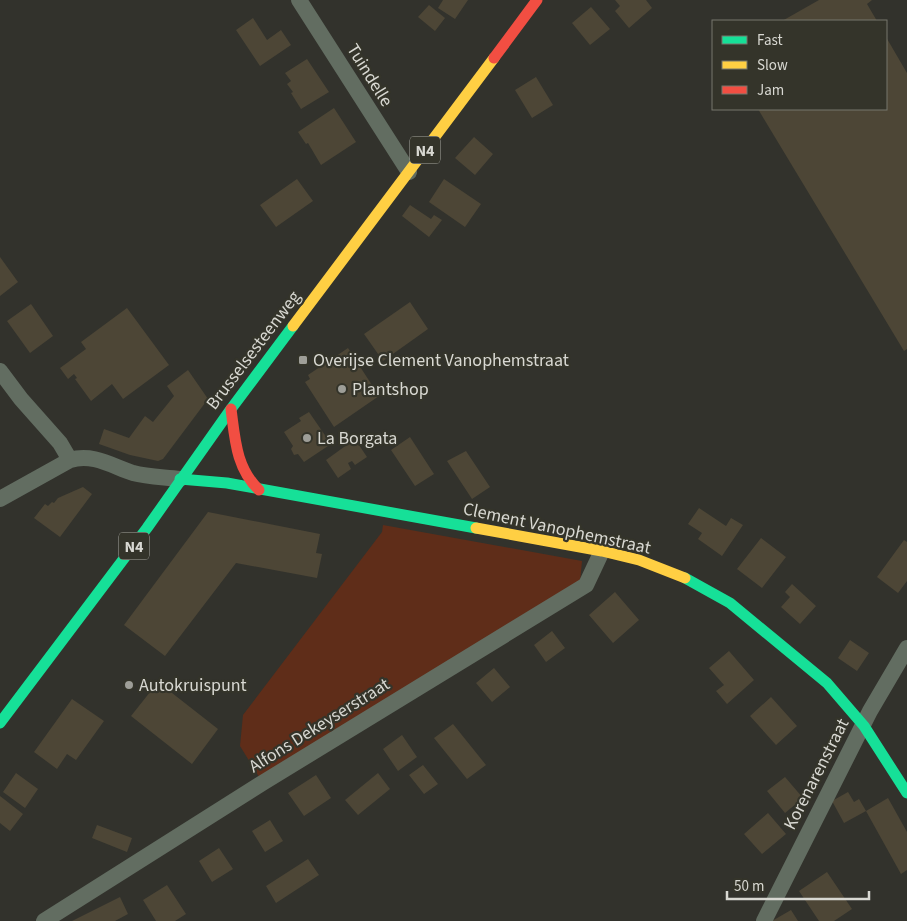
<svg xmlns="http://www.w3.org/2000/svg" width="907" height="921" font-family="'Source Sans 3',sans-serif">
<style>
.green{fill:#5f2d19}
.building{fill:#4d4636}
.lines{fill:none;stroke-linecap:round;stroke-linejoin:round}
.street{stroke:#626d61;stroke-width:16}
.fast{stroke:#16e098;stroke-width:11}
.slow{stroke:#ffcf43;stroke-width:11}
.jam{stroke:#f24e42;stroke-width:11}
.poi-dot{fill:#9e9e98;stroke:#34342a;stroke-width:2}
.labels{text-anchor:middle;stroke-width:4.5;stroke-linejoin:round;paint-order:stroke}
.shield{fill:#34342a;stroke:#a7a7a0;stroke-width:1}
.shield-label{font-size:16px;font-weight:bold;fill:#d8d8d2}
.street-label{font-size:18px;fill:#d8d8d2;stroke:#34342a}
.poi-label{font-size:18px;fill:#d8d8d2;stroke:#34342a;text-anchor:start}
</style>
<rect width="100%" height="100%" fill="#32322c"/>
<path class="green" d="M383 525 582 561 580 582 261 780 240 746 243 715 382 532Z"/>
<path class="building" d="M443 0H468L455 19 438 8Z
M615 0H646L652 8 629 28 615 11 620 6Z
M819 0H872L867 4 877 21H782Z
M429 5 445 18 435 31 418 17Z
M591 7 610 29 590 45 572 23Z
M253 18 267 40 281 30 291 45 260 66 236 30Z
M886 37 907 73V349L904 351 758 109H886Z
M307 59 329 92 301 109 291 93 293 92 287 84 291 81 285 73Z
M536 77 553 105 532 118 515 90Z
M334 108 356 142 321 165 308 143 306 144 298 132Z
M474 137 493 154 475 175 455 158Z
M297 179 313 201 276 227 260 205Z
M444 179 481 204 465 227 429 202Z
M410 205 431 219 434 215 442 220 429 237 402 216Z
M0 257 18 282 0 296Z
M410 302 428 329 383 361 364 334Z
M31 304 53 336 30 353 7 321Z
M127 308 169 365 123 399 112 384 91 401 75 379 77 378 74 374 68 379 60 368 86 349 81 342Z
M348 348 379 396 334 427 305 382 310 379 308 375Z
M188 370 208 399 163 459 158 461 130 455 99 444 104 429 129 438 145 416 153 422 174 396 167 386Z
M309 412 331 444 304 462 298 454 294 455 291 449 293 446 284 432 301 421 299 418Z
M410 437 434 474 415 486 391 450Z
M355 439 367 457 355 465 352 461 348 463 351 469 338 478 326 460Z
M466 451 490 487 472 499 447 461Z
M83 487 92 494 60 537 34 518 45 504 48 506 52 502 54 503 58 498Z
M699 508 726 526 731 518 743 525 722 556 698 539 702 533 688 524Z
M208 512 320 534 316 553 322 554 317 578 236 563 165 656 124 625Z
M761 538 786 557 762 588 737 569Z
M904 540 907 542V581L898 593 877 577Z
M792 584 816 606 800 624 781 607 790 597 785 592Z
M615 592 639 620 613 643 589 615Z
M552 631 565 648 546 662 534 645Z
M850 640 869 653 857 671 838 658Z
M729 651 754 680 727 704 716 691 724 685 709 668Z
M494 668 510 687 492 702 476 683Z
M158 682 218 729 192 764 131 716Z
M771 697 797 726 776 745 750 716Z
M72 699 104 721 76 760 67 754 57 769 34 752Z
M453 724 486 765 467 779 434 738Z
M402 735 417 757 398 771 383 749Z
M423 765 438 784 424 794 409 775Z
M16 773 38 789 25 808 3 792Z
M378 773 390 789 358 815 345 800Z
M316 775 331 798 304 816 288 793Z
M785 777 803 798 785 813 767 791Z
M848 792 854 802 859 799 866 811 888 798 907 832V870L901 874 866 811 844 823 832 801Z
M0 796 23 814 10 831 0 823Z
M768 813 786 834 762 854 744 834Z
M270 820 283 841 265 852 252 831Z
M97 825 132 838 127 852 92 838Z
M219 848 233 869 212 882 199 861Z
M308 859 319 875 276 903 266 886Z
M827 872 852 909 834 921H819L799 891Z
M167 885 186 914 175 921H156L143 900Z
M120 897 128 914 115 921H72Z
M791 910 798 921H772Z"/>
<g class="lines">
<path class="street" d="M299 0 409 172
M0 371 21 399 60 443 70 460C93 453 112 466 133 473 148 477 165 477 180 479
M0 499 70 460
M44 921 264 782 586 585 602 551
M764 921 870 711 907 648"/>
<path class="fast" d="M180 479 227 483 476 528
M685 578 730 603 827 683 864 726 907 793
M0 723 147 528 231 409 293 326"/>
<path class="slow" d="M293 326 494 58
M476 528 602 551 639 560 685 578"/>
<path class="jam" d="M494 58 537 0
M231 409C235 439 236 468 259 490"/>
</g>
<g class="poi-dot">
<rect x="298" y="355" width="10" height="10" rx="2.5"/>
<circle cx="342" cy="389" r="5"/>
<circle cx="307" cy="438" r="5"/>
<circle cx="129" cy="685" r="5"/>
</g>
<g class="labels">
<g class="shield">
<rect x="410" y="136.5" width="30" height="27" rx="4"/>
<rect x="119" y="532.5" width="30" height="27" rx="4"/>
</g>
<g class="shield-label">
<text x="425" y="156">N4</text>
<text x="134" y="552">N4</text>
</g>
<g class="street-label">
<text transform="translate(370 75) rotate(58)" y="6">Tuindelle</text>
<text transform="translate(253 350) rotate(-53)" y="6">Brusselsesteenweg</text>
<text transform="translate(557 528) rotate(12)" y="6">Clement Vanophemstraat</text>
<text transform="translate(319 725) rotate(-32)" y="6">Alfons Dekeyserstraat</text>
<text transform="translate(816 774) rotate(-63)" y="6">Korenarenstraat</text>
</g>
<g class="poi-label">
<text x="313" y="366">Overijse Clement Vanophemstraat</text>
<text x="352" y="395">Plantshop</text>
<text x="317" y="444">La Borgata</text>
<text x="139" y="691">Autokruispunt</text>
</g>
</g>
<rect x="712" y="20" width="175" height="90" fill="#34342a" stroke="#76766d"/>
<rect x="722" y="36" width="25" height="8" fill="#16e098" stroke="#76766d"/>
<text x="757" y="45" font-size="15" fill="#d8d8d2">Fast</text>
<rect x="722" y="61" width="25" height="8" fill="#ffcf43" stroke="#76766d"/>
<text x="757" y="70" font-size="15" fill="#d8d8d2">Slow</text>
<rect x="722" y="86" width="25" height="8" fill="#f24e42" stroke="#76766d"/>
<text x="757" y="95" font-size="15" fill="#d8d8d2">Jam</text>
<path d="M727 891v8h142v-8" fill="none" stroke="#d8d8d2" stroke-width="2.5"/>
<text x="734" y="891" font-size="15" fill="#d8d8d2" stroke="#34342a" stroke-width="4" paint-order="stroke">50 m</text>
</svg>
